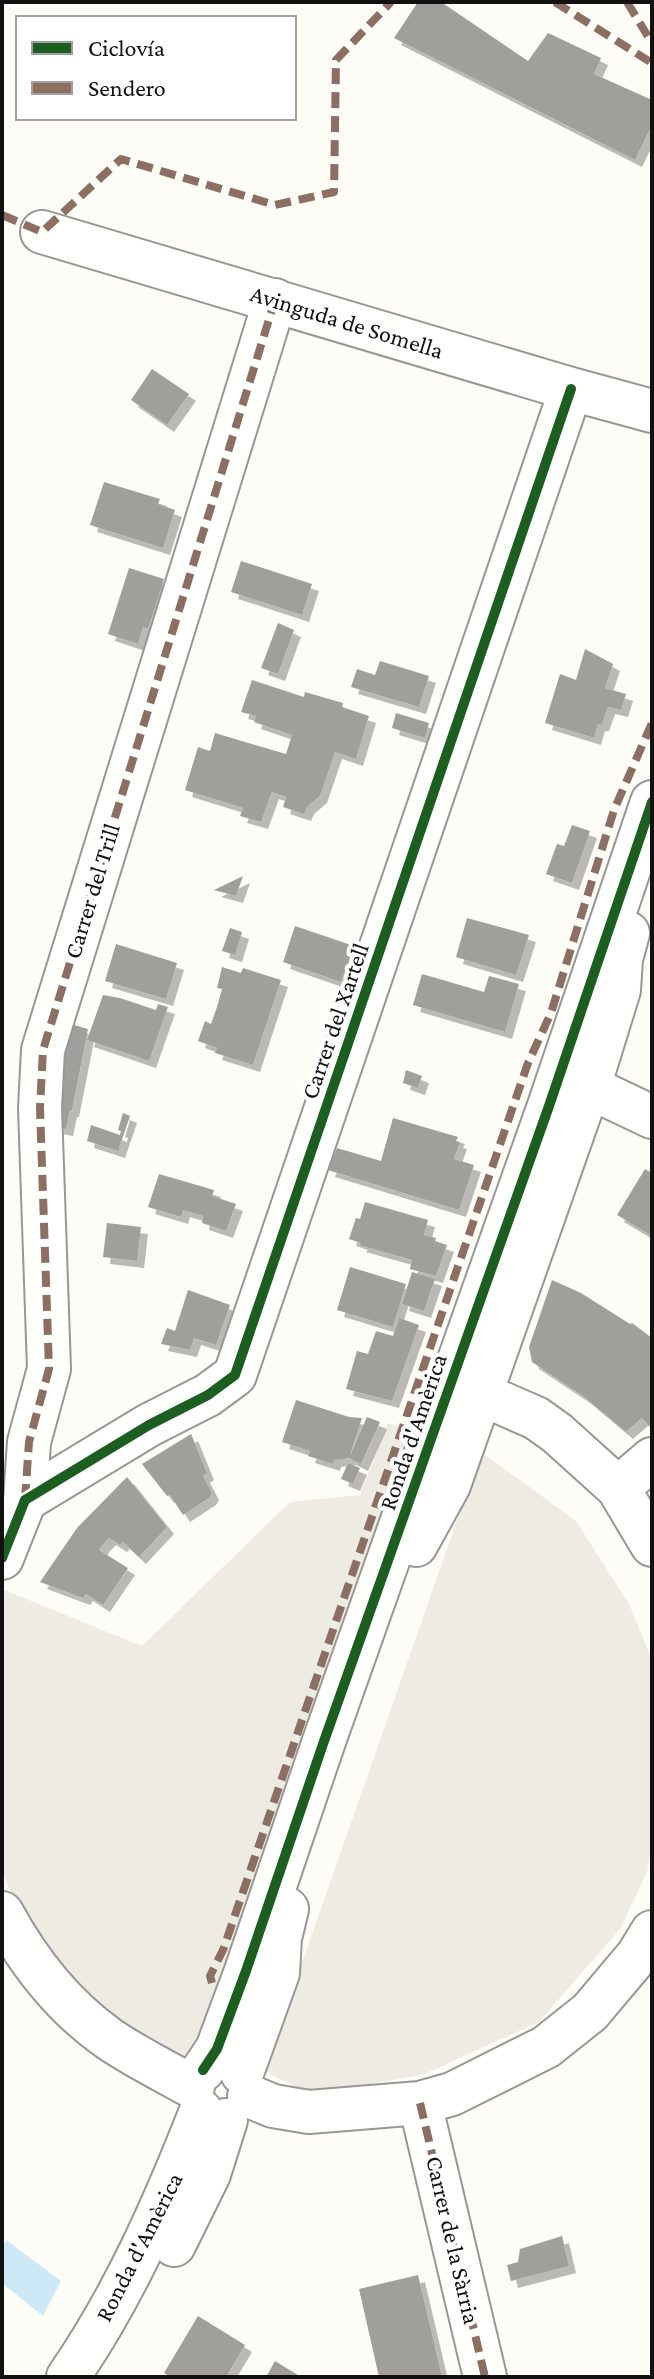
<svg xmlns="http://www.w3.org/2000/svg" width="654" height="2379" font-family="'Crimson Pro',serif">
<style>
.plaza{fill:#edebe2}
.water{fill:#cde8f7}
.building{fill:#a19f9c;filter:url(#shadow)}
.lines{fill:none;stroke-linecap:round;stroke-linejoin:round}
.street-casing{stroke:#979795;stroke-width:46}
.street{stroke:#fffffe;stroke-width:42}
.quiet{stroke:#8d6e63;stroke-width:8;stroke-dasharray:16 8;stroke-linecap:butt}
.cycleway-casing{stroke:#fff;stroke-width:15}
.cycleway{stroke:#1b5e20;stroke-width:10}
.labels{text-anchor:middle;stroke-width:8;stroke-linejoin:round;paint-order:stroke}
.street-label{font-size:24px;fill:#111;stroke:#fff}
</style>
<defs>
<filter id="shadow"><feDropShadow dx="7" dy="7" stdDeviation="0" flood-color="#0004"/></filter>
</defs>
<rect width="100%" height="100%" fill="#fdfcf7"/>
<path class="plaza" d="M388 1423 422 1436 206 2050 189 2058H170L150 2048 60 1971 21 1917 2 1871V1597L4 1590 142 1646 290 1502 360 1495Z
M481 1452 576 1521 629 1604 652 1660V1845L647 1872 620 1929 539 2022 422 2075 311 2094 264 2071Z"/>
<path class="water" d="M6 2240 61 2281 43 2316 2 2283V2249Z"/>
<path class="building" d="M418 2H441L528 61 548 33 601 58 594 74 652 100V125L635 160 394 38Z
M152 369 189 394 167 425 131 400Z
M104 482 160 499 158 504 175 510 163 548 90 525Z
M241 561 312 584 302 615 231 592Z
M129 568 164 579 148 629 143 627 138 644 108 634Z
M278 623 294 630 278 674 261 668Z
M585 649 613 664 605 688 626 694 621 710 608 707 602 724H598L594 738 545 723 560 674 576 680Z
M380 661 429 676 419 707 351 687 357 669 375 675Z
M252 680 304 697 305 692 343 703 342 707 369 716 356 759 335 752 320 796 307 807 304 814 283 807 286 797 272 792 261 822 240 816 243 808 185 790 198 747 210 751 215 733 286 754 292 735 254 722 256 716 241 712Z
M396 713 429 723 425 738 392 728Z
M572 825 590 831 572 883 546 874 557 844 564 846Z
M243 876 236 896 214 890Z
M467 918 529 935 516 975 456 957Z
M295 926 354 946 341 982 283 962Z
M230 928 242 932 235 955 222 951Z
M116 944 177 963 166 999 105 981Z
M222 967 241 973 243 968 281 980 253 1065 215 1053 217 1048 198 1041 205 1021 211 1024 217 1007 222 989 217 988Z
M422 974 484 992 489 976 519 984 505 1032 413 1005Z
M103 995 120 998 156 1010 158 1004 168 1007 149 1061 87 1040Z
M64 1022 88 1029 72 1110H70L66 1129 56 1127Z
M406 1070 422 1076 418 1088 403 1083Z
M123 1113 130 1116 118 1151 87 1141 91 1125 120 1135 121 1131 118 1130Z
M393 1118 458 1137 456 1141 460 1142 454 1159 474 1165 459 1210 328 1170 337 1148 381 1161Z
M645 1169 652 1173V1236L617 1215Z
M159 1174 214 1190 212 1196 236 1204 226 1231 202 1223 203 1216 183 1210 181 1217 148 1207Z
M365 1202 428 1220 424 1235 436 1238 435 1241 447 1245 436 1276 410 1269 412 1260 359 1245 361 1243 349 1239 356 1218 360 1219Z
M107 1223 141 1227 137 1261 103 1257Z
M350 1267 406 1284 393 1327 337 1310Z
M412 1272 435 1279 424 1311 402 1304Z
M552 1280 581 1293 630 1324 632 1323 652 1338V1429L642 1418 626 1432 583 1396 532 1362 529 1347Z
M188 1290 230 1305 216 1345 194 1338 190 1350 161 1344 167 1328 175 1331Z
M399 1318 419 1325 392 1401 346 1389 357 1351 368 1354 376 1331 393 1336Z
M296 1400 349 1417 362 1418 349 1458 334 1460 333 1464 308 1456 310 1451 282 1442Z
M367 1417 380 1422 361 1464 349 1458Z
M191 1434 207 1473 203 1476 212 1493 209 1498 183 1515 170 1495 167 1496 142 1464Z
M348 1463 360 1468 353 1484 341 1479Z
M127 1477 167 1527 139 1557 123 1542 120 1545 109 1538 103 1544 99 1550 128 1568 103 1605 86 1594 83 1598 40 1582 77 1528Z
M562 2236 569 2266 511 2281 507 2265 518 2262 520 2249Z
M418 2275 442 2377H379L359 2289Z
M198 2316 245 2345 226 2377H171L164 2373Z
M275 2361 301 2377H266Z"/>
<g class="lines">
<defs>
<path id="street" d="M42 232 571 389 652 411
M589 1087 652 1117
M481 1394 536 1418 557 1433 618 1488 652 1545
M618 1488 652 1459
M25 1500 29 1442 49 1369 40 1108 43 1050 275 300
M416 1545 449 1485 589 1087 619 990 621 959 628 933
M2 1558 25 1500 149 1425 208 1395 235 1375 571 389
M2 1913C28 1961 63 2006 108 2038 135 2057 165 2071 193 2087
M203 2070 217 2049 246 1971 323 1744 549 1106 652 802
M242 2073 278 1973 280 1938 287 1909
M249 2096 273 2106 309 2112 420 2103 452 2094 546 2047 590 2012 638 1955 652 1932
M420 2103 485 2377
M174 2245 209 2174 226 2120
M68 2377C124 2296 165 2203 201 2111"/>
</defs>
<use href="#street" class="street-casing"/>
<use href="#street" class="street"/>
<path class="quiet" d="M555 2 652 63
M627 2 652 43
M2 215 42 232 121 159 275 205 334 192 336 60 391 2
M25 1500 29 1442 49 1369 40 1108 43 1050 275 300
M212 1983 210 1976 223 1950 528 1063 551 1013 614 810 652 723
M420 2103 485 2377"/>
<defs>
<path id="cycleway" d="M2 1558 25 1500 149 1425 208 1395 235 1375 571 389
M203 2070 217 2049 246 1971 323 1744 549 1106 652 802"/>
</defs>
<use href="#cycleway" class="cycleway-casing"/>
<use href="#cycleway" class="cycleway"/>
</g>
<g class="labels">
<g class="street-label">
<text transform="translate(347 322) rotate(17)" y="8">Avinguda de Somella</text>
<text transform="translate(92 891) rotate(-73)" y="8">Carrer del Trill</text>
<text transform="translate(335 1021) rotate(-71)" y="8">Carrer del Xartell</text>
<text transform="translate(413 1432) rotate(-71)" y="8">Ronda d'Amèrica</text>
<text transform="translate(453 2240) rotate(77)" y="8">Carrer de la Sàrria</text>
<text transform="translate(139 2247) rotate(-63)" y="8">Ronda d'Amèrica</text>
</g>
</g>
<rect width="654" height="2379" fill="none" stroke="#111111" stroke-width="8"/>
<rect x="16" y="16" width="280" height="104" fill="#ffffff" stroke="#a0a0a0" stroke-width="2"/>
<rect x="32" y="42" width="40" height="12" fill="#1b5e20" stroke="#a0a0a0" stroke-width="2"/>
<text x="88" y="56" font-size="24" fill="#111111">Ciclovía</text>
<rect x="32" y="82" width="40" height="12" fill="#8d6e63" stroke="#a0a0a0" stroke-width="2"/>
<text x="88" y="96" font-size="24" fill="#111111">Sendero</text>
</svg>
